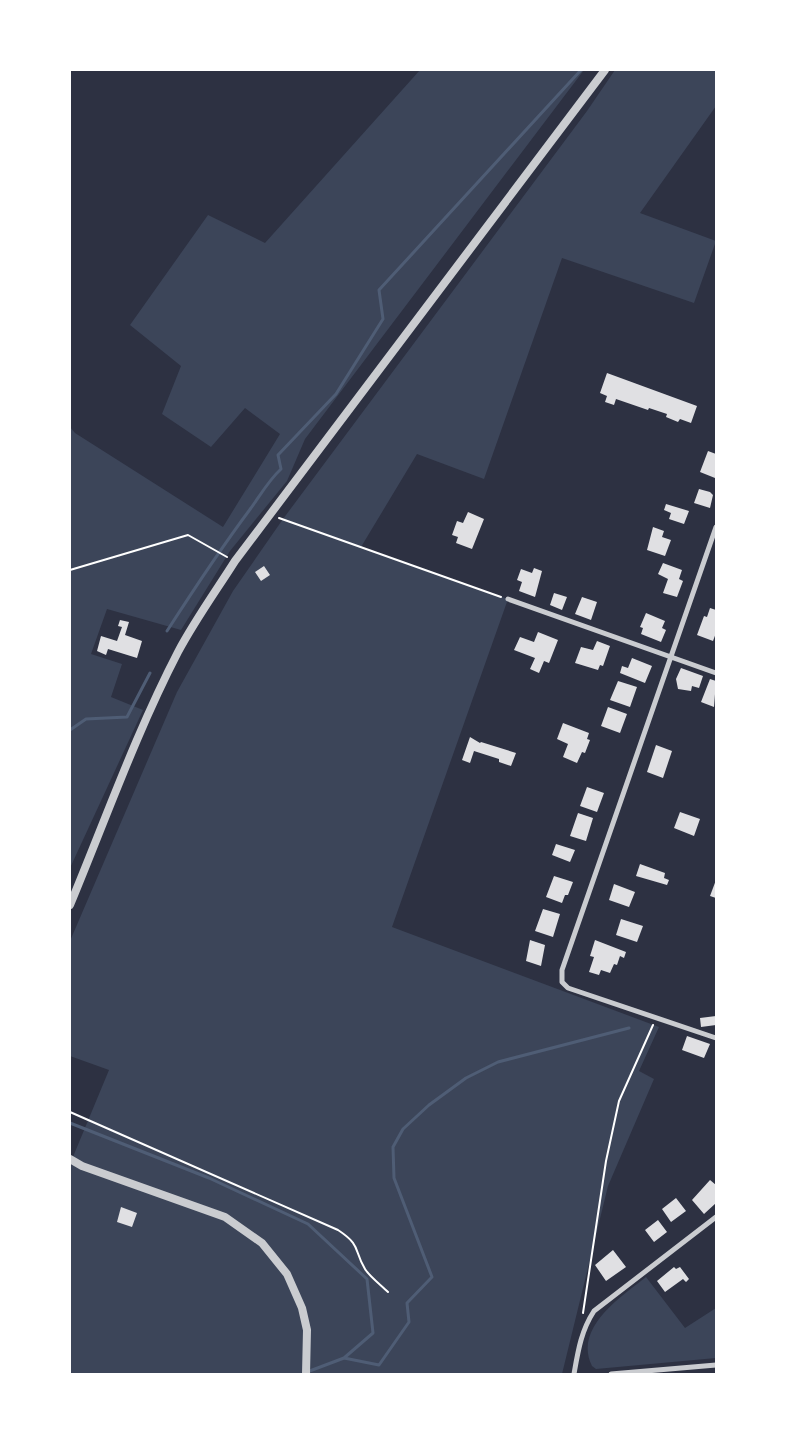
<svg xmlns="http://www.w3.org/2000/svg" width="786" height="1444" font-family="'Golos Text',sans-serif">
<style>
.green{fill:#3c4559}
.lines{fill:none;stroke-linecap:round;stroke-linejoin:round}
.stream{stroke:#4f5d75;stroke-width:3}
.building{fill:#e0e0e3}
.path{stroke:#fff;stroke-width:2}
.minor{stroke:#caccd0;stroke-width:5}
.tertiary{stroke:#caccd0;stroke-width:8}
</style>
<rect width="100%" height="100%" fill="#2d3142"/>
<path class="green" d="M420 70H584L305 439 287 481 230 551 181 630 107 609 91 654 122 664 111 697 143 710 70 868V427L75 433 223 527 280 434 245 408 211 447 162 414 181 366 130 325 208 215 265 243Z
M615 70H716V106L640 213 716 241 694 303 562 258 484 479 417 454 361 547 508 599 392 927 659 1027 639 1071 654 1079 608 1186 562 1374H70V1164L109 1070 70 1056V941L177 692 233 591 283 519 587 111Z
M646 1277 685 1328 716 1308V1358L596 1369 592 1366C573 1328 621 1297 646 1277Z"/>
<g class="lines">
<path class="stream" d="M167 631C194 589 221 548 251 508 261 494 269 480 281 469L278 455 336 394 383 319 379 290 581 70
M70 730 86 719 127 717 150 673
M70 1123 209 1178 308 1224 367 1279 373 1333 344 1358 307 1372
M344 1358 379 1365 409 1322 407 1303 432 1277 394 1178 393 1147 403 1129 429 1105 466 1078 498 1062 629 1028"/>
</g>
<path class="building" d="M607 373 697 406 691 423 680 419 678 422 666 417 667 414 649 408 648 410 616 399 614 405 605 402 607 396 600 393Z
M708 451 716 454 715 478 700 472Z
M699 489 710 492 713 495 710 508 694 503Z
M666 504 689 511 684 524 669 519 671 513 664 510Z
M468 512 484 519 472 549 456 543 458 537 452 535 457 521 463 523Z
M653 527 664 531 662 537 671 540 665 556 647 550Z
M663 563 682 570 679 579 683 581 677 597 663 593 668 579 658 574Z
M264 566 270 575 261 581 255 572Z
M534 568 542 571 535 597 519 591 522 582 517 580 521 569 532 573Z
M554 593 567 597 562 610 550 605Z
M582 597 597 602 591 620 575 614Z
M710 608 716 610V633L713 641 697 635 704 616 707 617Z
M646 613 665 621 662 628 666 630 661 642 641 634 643 628 640 627Z
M120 620 129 622 125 635 142 641 137 658 108 649 106 655 97 651 101 636 117 641 122 627 118 626Z
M538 632 558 640 549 663 544 661 539 673 530 669 535 658 514 650 520 637 534 642Z
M597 641 610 646 603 666 600 665 598 670 575 663 581 647 593 650Z
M632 658 652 666 645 683 620 673 622 666 628 668Z
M681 668 703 676 699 688 692 686 691 691 678 689 676 679Z
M710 679 716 681 714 707 701 702Z
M618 681 637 687 630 707 610 700Z
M608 707 627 714 620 733 601 726Z
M563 723 589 733 587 739 590 740 585 753 582 752 577 763 563 757 568 744 557 739Z
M470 737 480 743 481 742 516 753 511 766 499 762V759L474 751 470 763 462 760Z
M656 745 672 751 663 778 647 772Z
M587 787 604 793 597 812 580 806Z
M680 812 700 819 694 836 674 828Z
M578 813 593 818 586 841 570 836Z
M556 844 575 850 570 862 552 855Z
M640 864 665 873 664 878 669 880 667 885 636 876Z
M554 876 573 882 568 895H565L562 903 546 897Z
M716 880V898L710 896Z
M614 884 635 892 629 907 609 900Z
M543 909 560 914 553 937 535 931Z
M621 919 643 926 637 942 616 935Z
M530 940 545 945 541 966 526 961Z
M595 940 626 952 624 958 620 956 617 965 614 964 610 973 601 970 599 975 589 972 594 957 590 956Z
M716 1016V1025L701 1027 700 1018Z
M687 1036 710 1044 704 1058 682 1050Z
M710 1180 716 1185V1203L704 1214 692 1200Z
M676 1198 686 1211 671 1222 662 1209Z
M121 1207 137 1213 132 1227 117 1222Z
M658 1220 667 1232 654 1242 645 1230Z
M613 1250 626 1267 606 1281 595 1265Z
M674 1267 676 1269 680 1267 689 1279 686 1282 683 1279 665 1292 657 1281Z"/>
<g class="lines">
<path class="path" d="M279 518 501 597
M70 570 188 535 227 557
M70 1112 338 1230C362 1246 353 1249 365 1269 370 1277 381 1285 388 1292
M583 1313 606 1161 619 1101 653 1025"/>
<path class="minor" d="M716 527 562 970V982L568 988 716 1038
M508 599 716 673
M574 1374C578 1351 581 1331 594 1311L716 1217
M611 1374 716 1365"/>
<path class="tertiary" d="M70 905C105 821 136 733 178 652 195 620 216 591 235 561L605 70
M70 1159 82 1166 225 1217 262 1243 287 1274 302 1308 307 1330 306 1374"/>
</g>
<rect width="786" height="1444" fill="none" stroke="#ffffff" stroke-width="142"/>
</svg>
